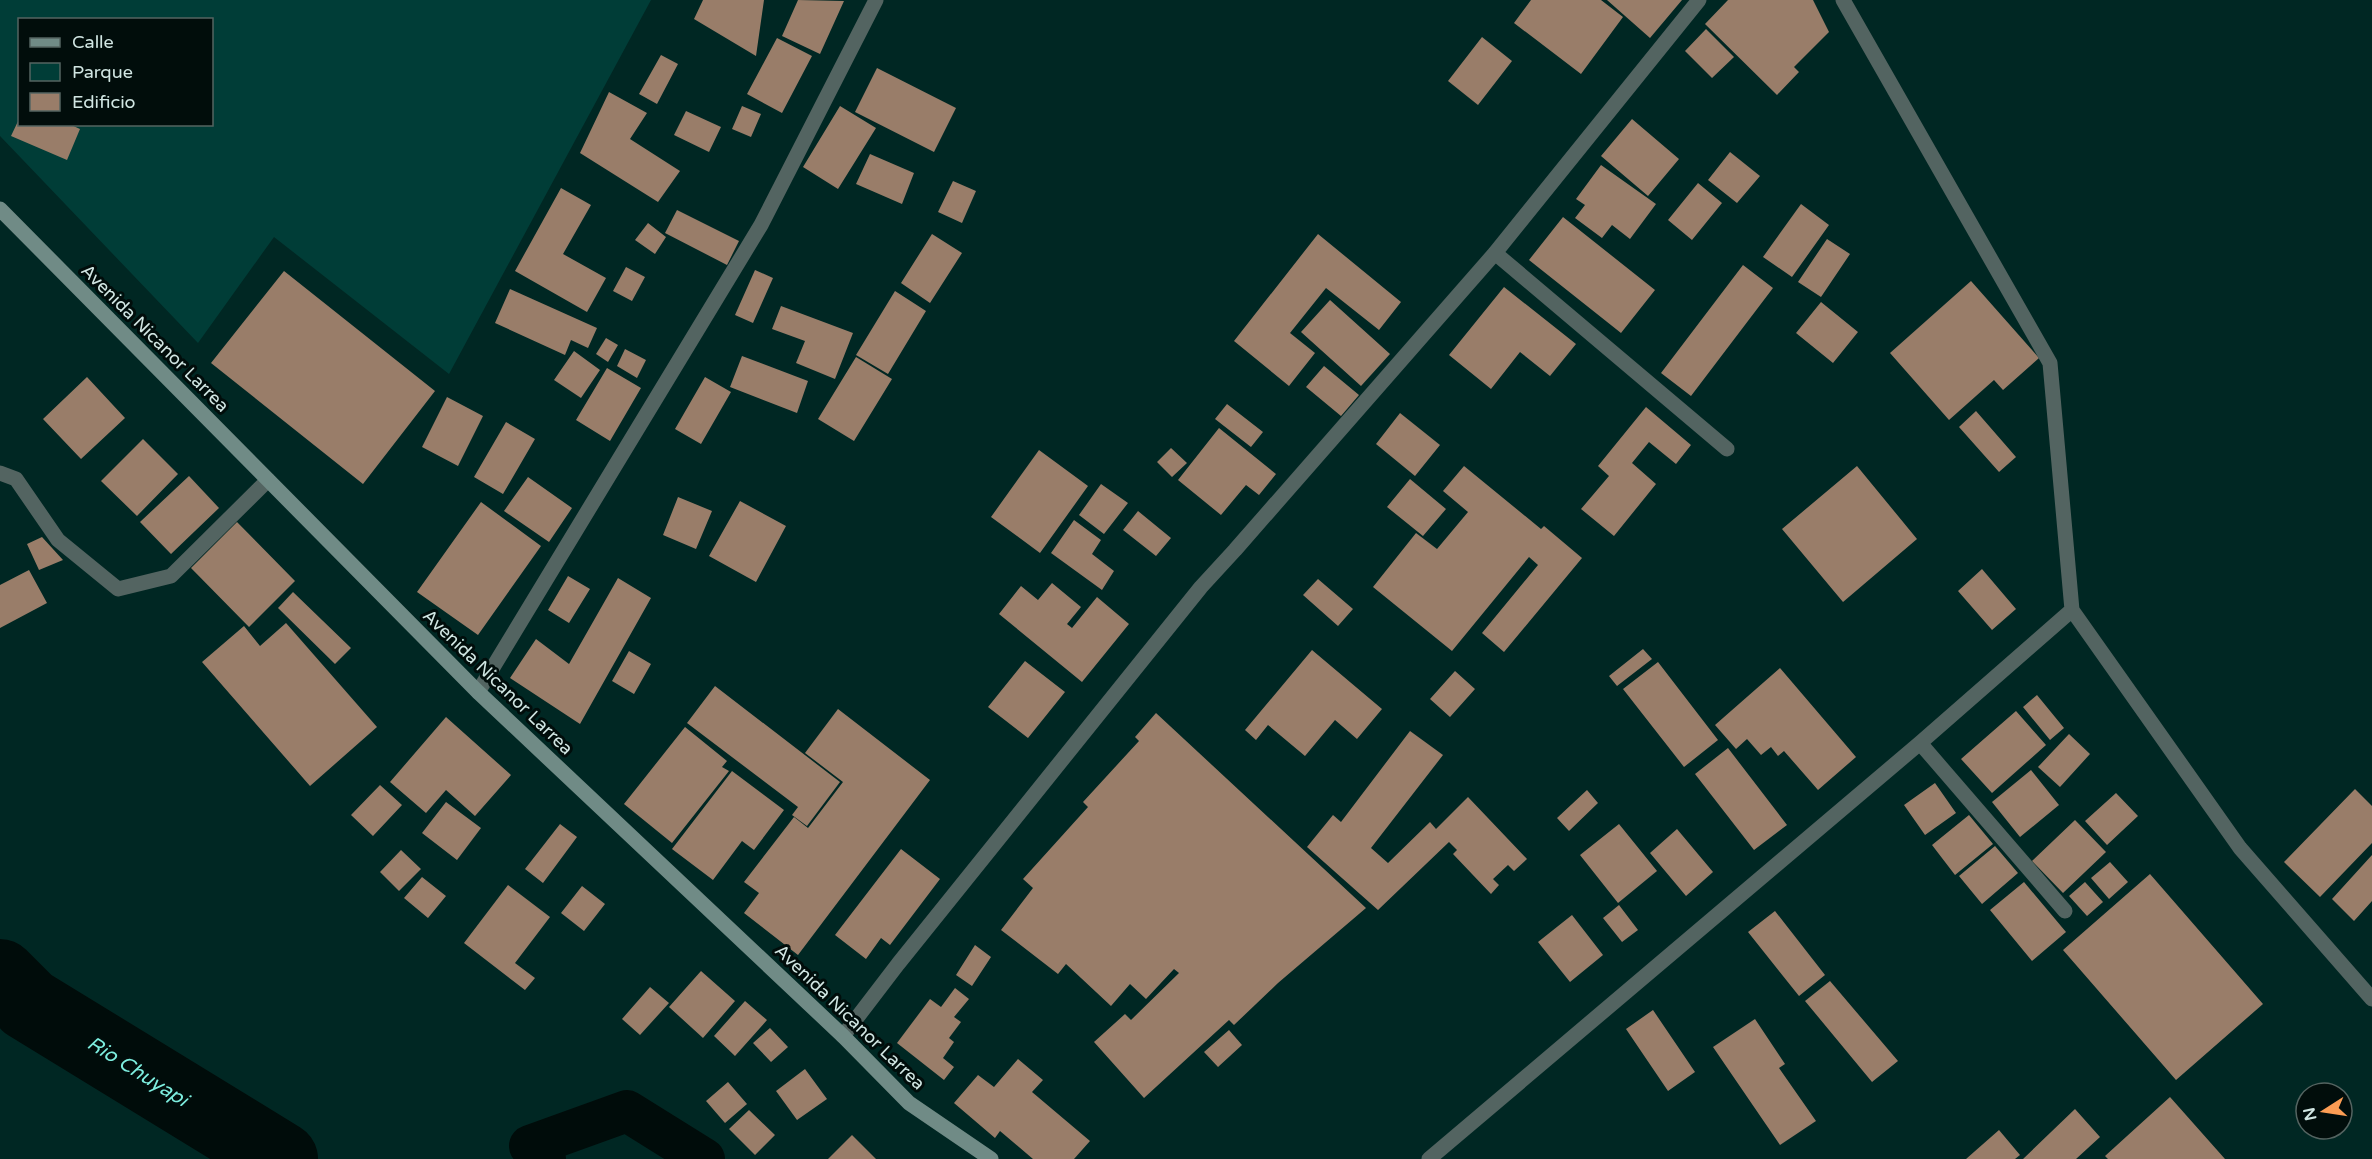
<svg xmlns="http://www.w3.org/2000/svg" width="2372" height="1159" font-family="'Varela Round',sans-serif">
<style>
.green{fill:#003d37;fill-rule:evenodd}
.lines{fill:none;stroke-linecap:round;stroke-linejoin:round}
.canal{stroke:#000c0a;stroke-width:42}
.river{stroke:#000c0a;stroke-width:74}
.building{fill:#997d69}
.street{stroke:#536461;stroke-width:15}
.secondary{stroke:#708b86;stroke-width:15}
.labels{text-anchor:middle;stroke-width:6;stroke-linejoin:round;paint-order:stroke}
.street-label{font-size:18px;fill:#d1e6e3;stroke:#010d0b}
.water-label{font-size:20px;font-style:italic;fill:#7deedf;stroke:#010d0b}
</style>
<rect width="100%" height="100%" fill="#002723"/>
<path class="green" d="M0 0H651L449 374 274 237 198 343 0 136ZM20 20H212V124H20Z"/>
<g class="lines">
<path class="canal" d="M545 1159 530 1146 627 1111 704 1159"/>
<path class="river" d="M0 976 28 1004 281 1159"/>
</g>
<path class="building" d="M703 0H764L756 56 694 19Z
M798 0 844 1 820 54 782 36Z
M1531 0H1601L1623 17 1581 74 1514 23Z
M1607 0H1682L1650 38Z
M1728 0H1813L1829 32 1794 67 1799 72 1777 95 1705 24Z
M1706 29 1734 57 1712 78 1685 51Z
M1482 37 1512 61 1478 105 1448 81Z
M777 38 812 56 782 113 747 94Z
M661 55 678 64 657 104 639 94Z
M877 68 956 108 934 152 855 112Z
M609 92 647 113 630 139 680 171 658 202 580 153Z
M742 106 761 114 751 137 732 129Z
M840 106 876 128 838 189 803 167Z
M686 111 721 127 709 152 674 135Z
M20 117V124H69L80 129 67 160 11 136Z
M1632 119 1679 159 1648 196 1601 156Z
M1730 152 1760 176 1737 203 1708 180Z
M870 154 914 173 902 204 856 184Z
M1601 165 1656 204 1630 239 1612 225 1602 238 1575 218 1585 205 1576 199Z
M953 181 976 191 962 223 938 212Z
M1698 183 1722 203 1692 240 1668 220Z
M561 188 591 205 563 254 606 278 587 312 515 271Z
M1801 204 1829 225 1792 277 1763 257Z
M677 210 739 241 727 265 665 233Z
M1563 217 1655 290 1621 333 1529 260Z
M648 223 666 237 655 254 635 240Z
M932 234 962 253 930 303 901 283Z
M1318 234 1401 302 1379 330 1326 288 1290 333 1315 353 1289 386 1234 341Z
M1827 239 1850 254 1821 297 1798 282Z
M1743 265 1773 288 1691 396 1661 373Z
M626 267 645 277 632 301 613 291Z
M755 270 773 278 753 323 735 315Z
M284 271 435 391 363 484 211 363Z
M1971 281 2039 358 2003 390 1994 380 1949 420 1890 353Z
M1504 287 1576 344 1550 376 1520 352 1491 389 1449 355Z
M510 289 597 328 588 348 571 340 565 355 495 323Z
M895 291 926 311 888 374 856 355Z
M1330 300 1390 354 1361 386 1301 332Z
M1821 302 1858 332 1833 363 1796 333Z
M781 306 853 333 835 379 796 363 805 341 772 329Z
M606 338 618 345 608 362 596 354Z
M625 349 646 360 637 378 617 366Z
M574 351 600 370 581 398 554 380Z
M742 356 808 381 797 413 730 387Z
M856 357 892 379 854 441 818 419Z
M1324 366 1359 395 1341 416 1306 387Z
M607 368 641 388 610 441 576 420Z
M87 377 125 418 81 459 43 419Z
M705 377 731 392 701 444 675 429Z
M447 397 483 416 458 466 422 447Z
M1227 404 1263 432 1251 447 1215 419Z
M1646 407 1691 445 1676 464 1649 442 1632 463 1656 484 1614 536 1581 509 1609 476 1598 466Z
M1976 411 2016 457 1999 472 1959 427Z
M1400 413 1440 445 1415 476 1376 444Z
M506 422 535 439 503 494 474 477Z
M1219 428 1276 474 1259 495 1246 485 1221 515 1178 480Z
M143 439 178 474 137 516 101 481Z
M1171 448 1187 463 1172 477 1157 462Z
M1039 450 1088 486 1040 553 991 517Z
M1464 466 1541 529 1544 526 1582 558 1504 652 1482 633 1538 565 1529 557 1452 651 1373 587 1416 533 1437 549 1468 512 1443 491Z
M1857 466 1917 539 1843 602 1782 529Z
M189 476 219 508 171 554 140 522Z
M528 477 572 508 549 542 504 511Z
M1410 479 1446 509 1423 536 1387 507Z
M1101 484 1128 503 1104 534 1079 515Z
M678 497 712 511 696 549 663 535Z
M740 501 786 526 756 582 709 556Z
M481 502 541 546 478 635 417 592Z
M1138 511 1171 538 1156 556 1123 530Z
M1074 520 1101 540 1092 554 1114 571 1102 590 1051 553Z
M237 522 295 581 249 627 191 568Z
M42 537 63 560 39 570 27 544Z
M1982 569 2016 609 1992 630 1958 591Z
M29 570 47 603 0 628V585Z
M568 576 590 589 569 623 548 610Z
M618 578 651 598 580 724 510 678 536 639 569 664Z
M1318 579 1353 609 1338 626 1303 595Z
M1052 583 1081 607 1067 624 1072 628 1097 597 1129 624 1082 682 999 614 1021 586 1038 600Z
M293 592 351 648 335 664 278 608Z
M286 623 377 727 310 786 202 662 244 626 260 646Z
M1643 649 1652 659 1617 686 1609 676Z
M1312 650 1382 709 1357 739 1335 720 1305 756 1268 725 1256 740 1245 730Z
M629 651 651 664 634 694 612 681Z
M1025 661 1065 692 1028 738 988 707Z
M1658 662 1718 740 1684 767 1623 689Z
M1780 668 1856 757 1818 790 1784 751 1778 756 1771 747 1761 755 1747 739 1736 749 1715 725Z
M1455 671 1475 689 1450 717 1430 699Z
M715 686 840 782 807 826 792 815 798 807 687 723Z
M2037 695 2064 728 2050 740 2023 707Z
M838 709 930 780 798 955 744 913 759 893 744 882 794 817 808 828 843 782 805 753Z
M2016 711 2046 745 1992 793 1961 759Z
M1156 713 1366 908 1278 983 1234 1025 1229 1020 1144 1098 1094 1042 1125 1014 1131 1020 1179 973 1174 969 1146 999 1130 984 1111 1006 1066 964 1058 974 1001 930 1033 888 1023 879 1088 807 1083 802 1139 741 1135 737Z
M446 717 511 775 475 816 446 790 426 813 390 782Z
M685 727 727 761 722 767 729 771 672 843 624 804Z
M1410 731 1443 755 1371 848 1388 863 1430 822 1436 829 1468 797 1527 859 1514 871 1508 865 1493 879 1499 885 1491 894 1453 854 1457 850 1449 842 1378 910 1307 847 1333 815 1341 822Z
M2069 734 2090 754 2060 787 2038 767Z
M1728 748 1787 825 1754 850 1695 774Z
M2031 770 2059 805 2020 837 1992 802Z
M732 771 784 810 754 850 742 841 713 880 672 849Z
M1935 783 1956 813 1925 835 1904 805Z
M380 785 402 805 373 836 351 815Z
M2355 789 2372 806V843L2320 897 2284 862Z
M1587 790 1598 803 1569 831 1557 818Z
M2116 793 2138 816 2107 845 2085 821Z
M446 802 481 828 457 860 422 833Z
M1969 815 1993 844 1955 875 1932 845Z
M2075 820 2106 852 2063 893 2032 861Z
M560 824 577 837 543 883 525 869Z
M1619 824 1657 871 1618 903 1580 855Z
M1677 829 1713 872 1686 896 1650 853Z
M1995 846 2018 873 1982 904 1959 876Z
M901 849 940 879 890 945 881 938 866 959 835 935Z
M401 850 421 869 399 891 380 872Z
M2372 855V901L2354 921 2332 899Z
M2110 862 2128 882 2109 899 2091 878Z
M2150 874 2263 1004 2176 1080 2063 950Z
M422 877 446 896 428 918 404 898Z
M2024 882 2066 932 2032 961 1990 910Z
M2085 882 2103 902 2087 916 2069 896Z
M508 885 550 917 515 963 535 978 525 990 464 943Z
M582 886 605 904 584 931 561 913Z
M1619 905 1638 930 1622 942 1603 918Z
M1775 911 1825 975 1799 996 1748 932Z
M1572 915 1603 955 1570 982 1538 942Z
M975 945 991 957 972 986 956 975Z
M701 971 735 1001 703 1038 669 1007Z
M1830 981 1898 1061 1872 1082 1805 1001Z
M650 987 669 1003 640 1035 622 1019Z
M955 988 969 999 954 1017 961 1022 949 1038 954 1042 943 1058 954 1067 944 1080 897 1043 930 999 941 1007Z
M745 1001 767 1020 735 1056 714 1036Z
M1653 1010 1695 1072 1668 1091 1626 1029Z
M1755 1019 1785 1064 1779 1068 1816 1121 1780 1145 1713 1047Z
M770 1028 788 1047 771 1062 753 1043Z
M1229 1030 1242 1045 1218 1067 1204 1052Z
M1018 1059 1043 1080 1032 1092 1090 1141 1074 1159H1033L1000 1131 995 1138 954 1103 978 1075 994 1087Z
M805 1069 827 1099 797 1120 776 1091Z
M728 1082 747 1104 725 1123 706 1101Z
M2170 1097 2225 1159H2108L2105 1156Z
M2075 1109 2100 1137 2076 1159H2023Z
M749 1110 775 1135 755 1155 729 1129Z
M1999 1130 2020 1155 2015 1159H1966Z
M852 1135 876 1159H828Z"/>
<g class="lines">
<path class="street" d="M1843 0 2050 363 2072 610 2240 848 2372 999
M1495 253 1727 449
M0 473 16 479 58 540 118 589 171 576 268 480
M478 692 761 225 876 0
M1920 743 2065 911
M843 1036 898 964 1201 587 1235 550 1495 253 1699 0
M1429 1159 1920 743 2072 610"/>
<path class="secondary" d="M0 209 478 692 843 1036 909 1103 991 1159"/>
</g>
<g class="labels">
<g class="street-label">
<text transform="translate(155 338) rotate(45)" y="6">Avenida Nicanor Larrea</text>
<text transform="translate(498 682) rotate(44)" y="6">Avenida Nicanor Larrea</text>
<text transform="translate(850 1017) rotate(44)" y="6">Avenida Nicanor Larrea</text>
</g>
<g class="water-label">
<text transform="translate(138 1071) rotate(32)" y="7">Rio Chuyapi</text>
</g>
</g>
<rect x="18" y="18" width="195" height="108" fill="#010d0b" stroke="#546461" stroke-width="1.5"/>
<rect x="30" y="38" width="30" height="9" fill="#708b86" stroke="#546461" stroke-width="1.5"/>
<text x="72" y="48" font-size="18" fill="#d1e6e3">Calle</text>
<rect x="30" y="63" width="30" height="18" fill="#003d37" stroke="#546461" stroke-width="1.5"/>
<text x="72" y="78" font-size="18" fill="#d1e6e3">Parque</text>
<rect x="30" y="93" width="30" height="18" fill="#997d69" stroke="#546461" stroke-width="1.5"/>
<text x="72" y="108" font-size="18" fill="#d1e6e3">Edificio</text>
<g transform="translate(2324 1111) rotate(258)"><circle r="28" fill="#010d0b" stroke="#546461" stroke-width="1.5"/>
<path d="M0-4.5L10 22L0 15L-10 22Z" fill="#fc9d54"/>
<text y="-9" font-size="16" font-weight="bold" text-anchor="middle" fill="#d1e6e3">N</text>
</g>
</svg>
